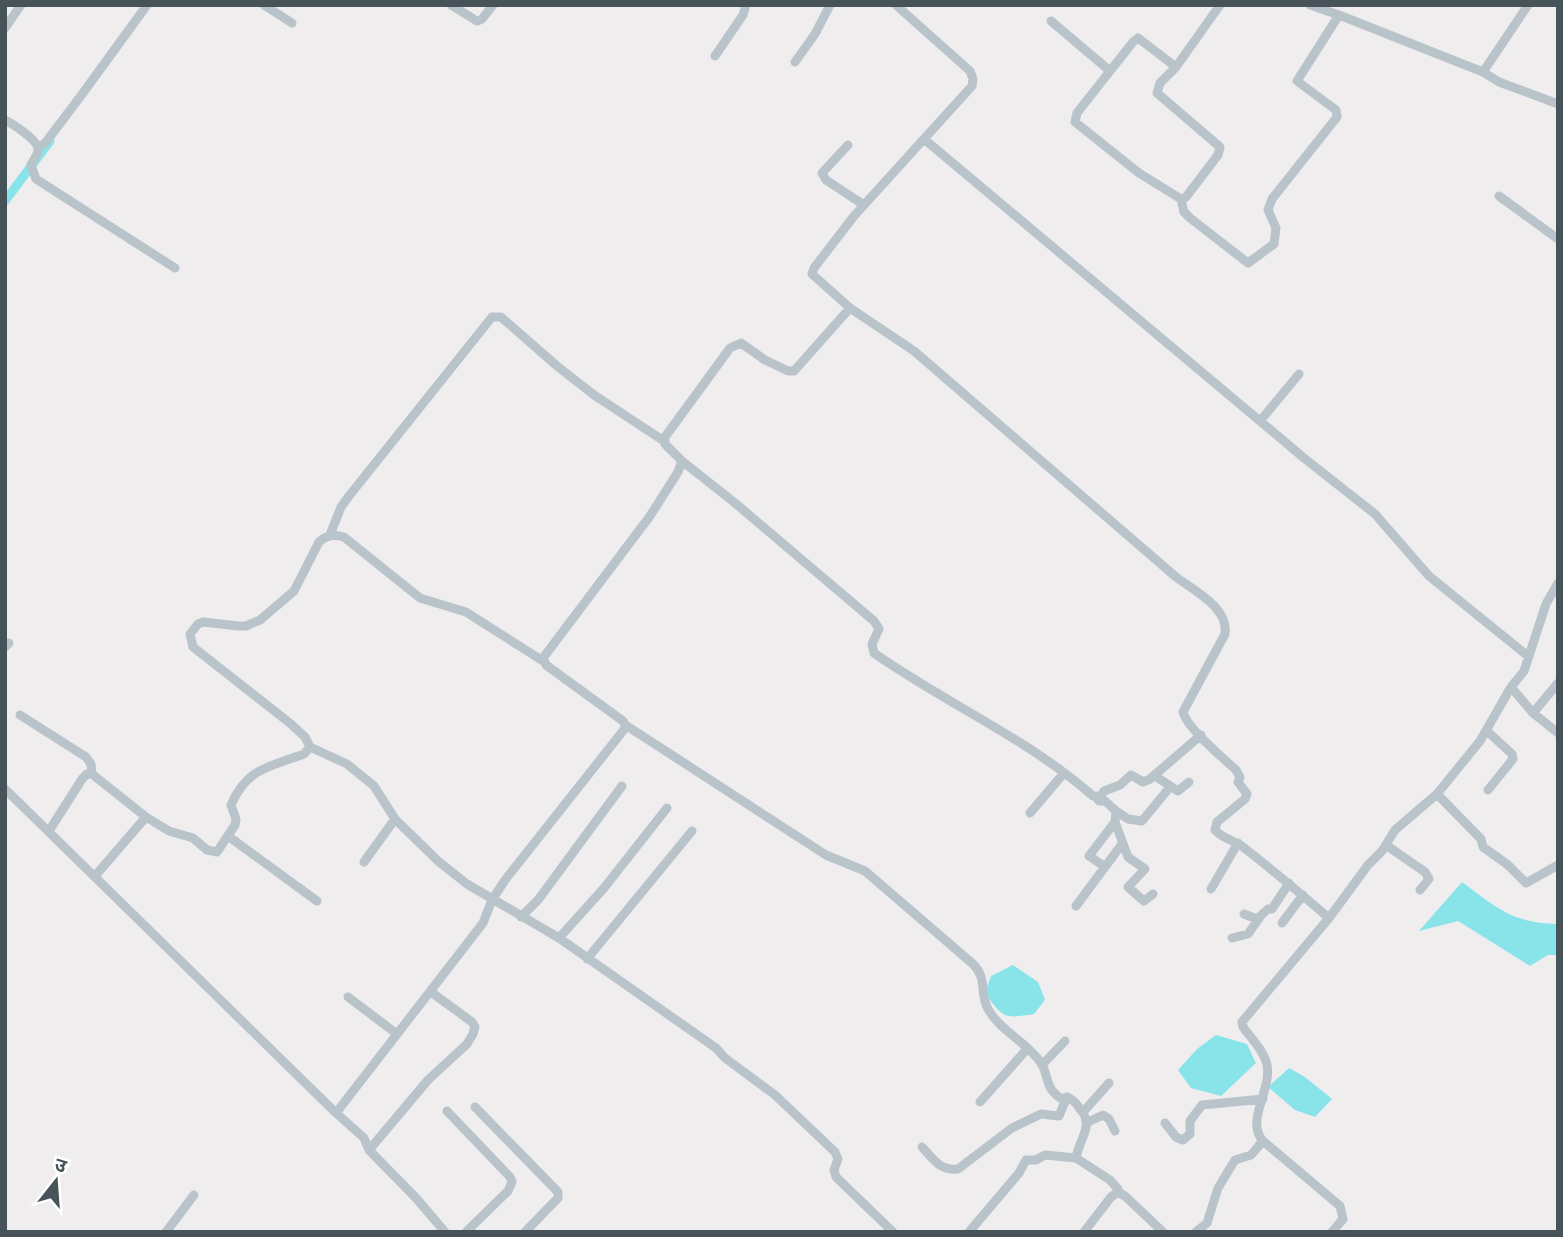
<svg xmlns="http://www.w3.org/2000/svg" width="1563" height="1237" font-family="'Space Grotesk','Noto Sans Devanagari',sans-serif">
<style>
.water{fill:#89e4ea}
.lines{fill:none;stroke-linecap:round;stroke-linejoin:round}
.canal{stroke:#89e4ea;stroke-width:9}
.minor{stroke:#b9c4ca;stroke-width:9}
</style>
<rect width="100%" height="100%" fill="#f0edee"/>
<path class="water" d="M1462 882C1497 908 1512 923 1558 924V955H1548L1530 966 1458 921 1419 931Z
M1013 965 1038 982 1045 1000 1034 1014C1004 1019 1003 1018 985 993L991 976Z
M1216 1035 1247 1044 1256 1063 1221 1096 1191 1088 1178 1070 1197 1049Z
M1289 1068 1305 1077 1332 1099 1315 1117 1295 1110 1268 1087Z"/>
<g class="lines">
<path class="canal" d="M5 201 50 141"/>
<path class="minor" d="M264 5 292 23
M451 5 477 21 482 19 493 5
M896 5 970 71 973 79 972 86 854 216 814 268 812 274 850 308 914 351 1176 577C1195 591 1229 608 1225 634L1183 712C1187 728 1222 757 1236 770L1240 777 1238 782 1247 794 1245 799 1217 822 1215 830C1223 839 1234 840 1243 847 1273 870 1301 894 1329 918
M1220 5 1176 67 1160 83 1157 93 1220 147 1218 155 1186 197 1181 199 1184 212 1190 218 1248 263 1274 244 1276 228 1268 210 1272 199 1337 117 1336 110 1297 81 1339 15
M1310 5 1339 15 1483 72 1499 82 1558 104
M1051 21 1110 71 1133 42 1138 38 1176 67
M5 28 21 5
M715 56 743 15 746 5
M795 62 815 34 830 5
M1110 71 1077 113 1075 122 1139 173 1181 199
M1483 72 1528 5
M5 120C13 124 36 139 38 148 39 154 33 160 31 165L36 179 175 268
M924 139 1304 458 1375 514 1429 576 1529 657
M848 145 822 173 826 180 864 205
M38 148 46 142 80 97 147 5
M1499 196 1558 239
M1260 421 1299 374
M682 461 735 503 874 621 879 629 872 644 874 653C945 703 1027 738 1093 796H1101L1104 791 1120 785 1131 775 1143 782 1150 779 1201 735
M330 535 341 507 349 496 492 317H501L557 366 594 395 664 441
M5 647 9 643
M1511 687 1533 713 1558 733
M1533 713 1558 683
M20 715 86 757 91 764 92 774
M627 726 826 855 865 871 973 964C988 979 979 992 988 1009 1000 1031 1027 1042 1041 1063 1050 1078 1044 1088 1062 1099L1067 1097C1074 1100 1076 1103 1080 1109 1095 1125 1079 1139 1076 1158L1110 1180 1118 1189V1192
M1487 731 1512 754 1513 759 1488 790
M310 747 347 764 374 786 395 819
M1155 776 1178 791 1189 782
M5 789 336 1113 364 1138 369 1150 416 1198 445 1232
M1437 794 1481 839 1483 847 1508 865 1526 883 1558 865
M1097 798 1099 801H1105L1116 811 1115 822 1128 857 1145 869 1128 887 1144 901 1153 894
M1116 811 1128 819 1142 821 1170 787
M1030 813 1064 773
M49 831 82 779 87 774H92L146 817 169 831 193 838 207 850 217 852 235 825 236 819 231 805C247 768 269 767 304 754L310 747 305 737 291 724 193 647 190 634 198 624 203 622 238 626H246L260 620 294 591 319 542C326 535 334 534 344 537L420 598 466 612 543 661
M228 836 317 901
M1386 845 1425 872 1429 879 1420 890
M364 862 395 819 438 861 467 884 559 938 716 1048 725 1058 775 1095 835 1152 838 1159 834 1170 836 1177 893 1232
M1104 866 1089 856 1115 822
M95 876 146 817
M1211 889 1238 843
M1076 906 1122 844
M1244 914 1257 919 1268 909H1272L1289 883
M521 917 538 900 622 786
M1282 923 1303 895
M559 938 604 888 667 808
M1232 938 1248 934 1260 917
M587 959 692 831
M348 997 397 1034
M1042 1065 1065 1041
M980 1102 1027 1049
M475 1107 558 1192V1198L525 1232
M447 1111 510 1177 512 1182 508 1191 466 1232
M1084 1111 1109 1083
M336 1113 483 923 492 900 505 880 626 727 623 721 546 665 543 658 650 516 678 472 682 461 665 444V437L730 348 741 343 765 360 788 371H794L850 308
M1088 1122 1103 1115 1109 1119 1115 1131
M1165 1123 1176 1137 1183 1140 1190 1134V1121L1202 1105 1263 1099
M1263 1141C1245 1121 1272 1090 1267 1065 1264 1051 1251 1038 1243 1027L1242 1022 1329 918 1368 865 1382 851 1395 830 1437 794 1480 741 1511 687 1524 671 1546 604 1558 583
M922 1147C933 1159 940 1171 958 1169L1012 1128 1041 1114 1059 1116 1067 1097
M369 1150 428 1080 467 1044 473 1034 475 1027 472 1022 431 992
M166 1232 194 1195
M969 1232 1019 1173 1026 1160H1036L1045 1155 1076 1158
M1084 1232 1111 1197 1118 1192 1125 1196 1163 1232
M1196 1232 1207 1223 1218 1188 1235 1160 1251 1155 1263 1141 1340 1206 1343 1219 1332 1232"/>
</g>
<rect width="1563" height="1237" fill="none" stroke="#46545a" stroke-width="14"/>
<g transform="translate(56 1181) rotate(17)" stroke="#ffffff" stroke-width="5" paint-order="stroke">
<path d="M0-5L12 26L0 18L-12 26Z" fill="#46545a"/>
<text y="-10" font-size="19" font-weight="bold" text-anchor="middle" fill="#46545a">उ</text>
</g>
</svg>
